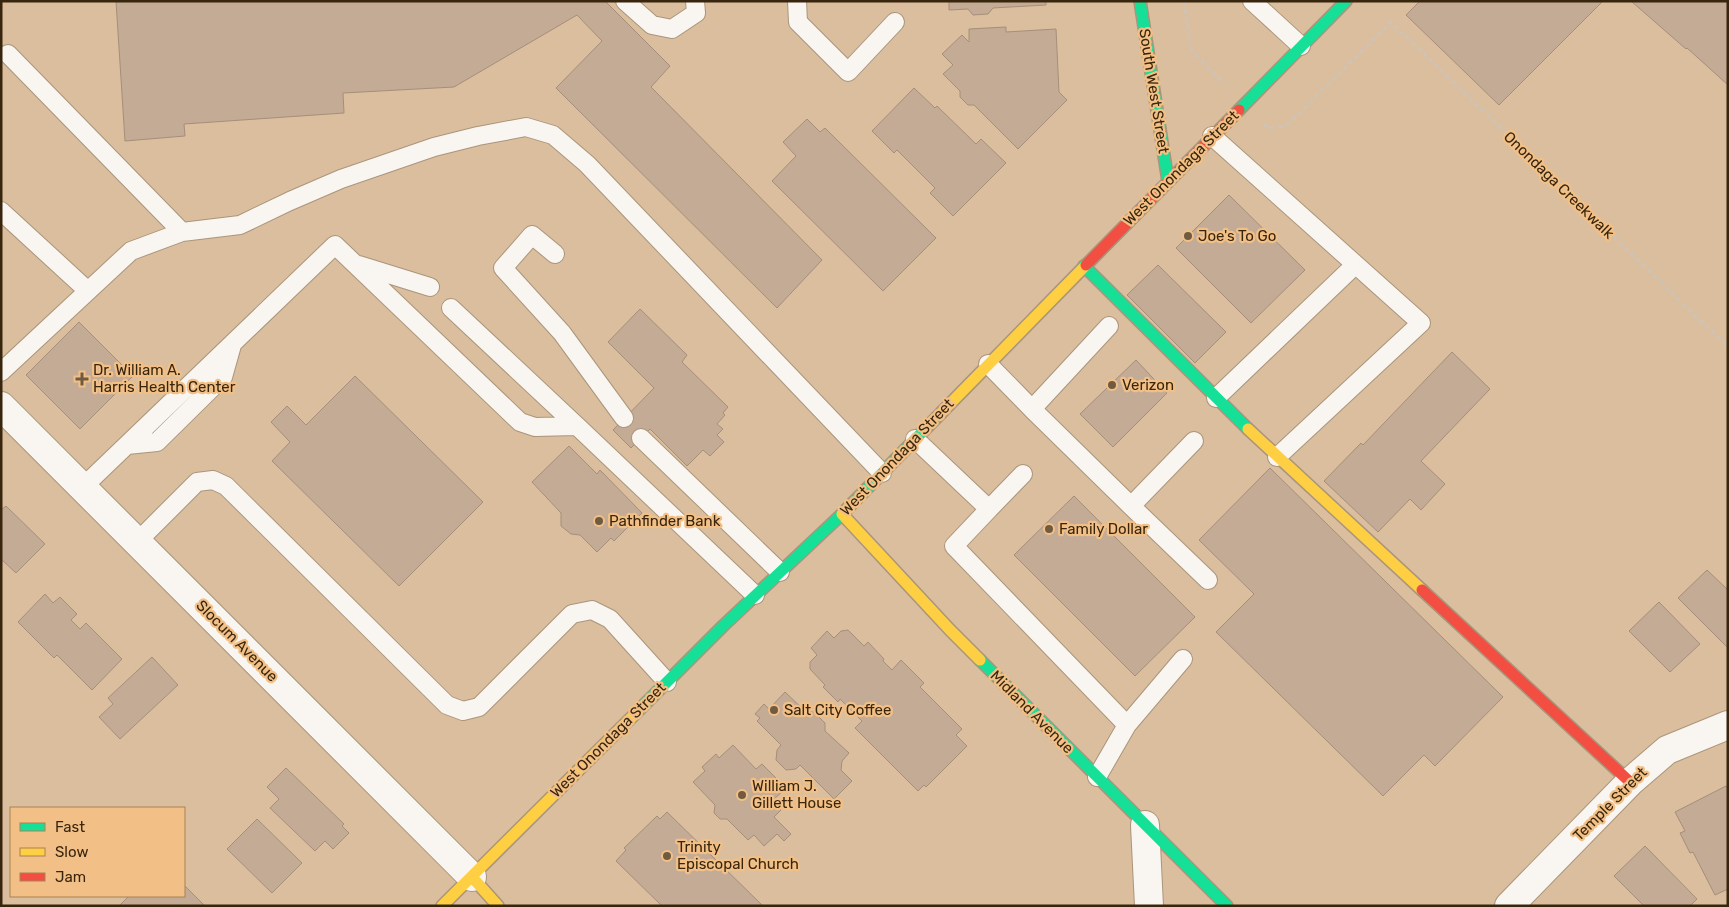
<svg xmlns="http://www.w3.org/2000/svg" width="1729" height="907" font-family="Rubik,sans-serif">
<style>
.building{fill:#c4ab96;stroke:#a78e79}
.lines{fill:none;stroke-linecap:round;stroke-linejoin:round}
.lane-casing{stroke:#aa957b;stroke-width:20}
.street-casing{stroke:#aa957b;stroke-width:30}
.fast-casing{stroke:#aa957b;stroke-width:14}
.slow-casing{stroke:#aa957b;stroke-width:14}
.jam-casing{stroke:#aa957b;stroke-width:14}
.path{stroke:#ccc3b9;stroke-width:3;stroke-dasharray:4 4;stroke-linecap:butt}
.lane{stroke:#f9f5f0;stroke-width:18}
.street{stroke:#f9f5f0;stroke-width:28}
.fast{stroke:#16e098;stroke-width:11}
.slow{stroke:#ffcf43;stroke-width:11}
.jam{stroke:#f24e42;stroke-width:11}
.poi-dot{fill:#715b40;stroke:#f2c086;stroke-width:2}
.labels{text-anchor:middle;stroke-width:4.5;stroke-linejoin:round;paint-order:stroke}
.street-label{font-size:15px;fill:#38250d;stroke:#f2c086}
.poi-label{font-size:15px;fill:#38250d;stroke:#f2c086;text-anchor:start}
</style>
<rect width="100%" height="100%" fill="#dabe9e"/>
<path class="building" d="M116 1H605L670 66 651 87 822 260 777 308 556 88 602 41 577 15 454 87 343 93 344 113 184 124 185 136 125 141Z
M949 1H1046V5L993 8 988 14 973 15 968 9 949 10Z
M1420 1H1603L1499 105 1406 15Z
M1631 1H1728V85L1687 48 1686 49Z
M1006 27V32L1056 29 1059 92 1067 100 1018 149 974 105H968L960 97V91L943 74 953 65 942 54 962 35 969 42V29Z
M914 88 935 108 937 106 976 144 981 139 1006 163 953 216 930 193 935 188 897 150 894 153 872 131Z
M807 119 820 132 825 128 936 238 883 291 772 181 796 156 783 142Z
M1229 195 1305 270 1251 323 1176 248Z
M1158 265 1226 332 1195 363 1127 295Z
M640 309 687 355 682 362 728 407 723 413 725 415 717 424 723 429 717 435 724 442 710 456 703 450 687 466 650 429 631 448 613 430 654 388 608 342Z
M79 322 133 376 80 429 26 375Z
M1452 352 1490 389 1421 461 1445 484 1421 510 1410 499 1378 532 1324 481 1361 443 1363 445Z
M1136 360 1167 393 1113 447 1080 414Z
M355 376 483 502 399 586 272 461 290 442 271 422 287 406 306 425Z
M569 446 597 474 600 470 642 513 614 541 611 538 597 552 580 535 571 534 561 526V513L532 482Z
M1270 468 1503 697 1435 766 1424 755 1383 796 1216 632 1254 594 1199 540Z
M1074 496 1195 617 1135 676 1014 555Z
M6 506 45 544 16 573 1 559V510Z
M1707 570 1728 590V648L1678 598Z
M45 594 53 603 60 597 77 614 71 620 80 629 86 623 122 659 92 690 57 655 54 658 18 622Z
M1659 602 1700 644 1670 672 1629 631Z
M848 630 864 646 868 642 884 659 883 661 892 670 901 660 924 683 920 687 962 729 956 735 967 746 926 787 924 785 918 791 855 728 862 721 840 699 838 702 823 687 825 685 810 669V662L817 655 811 648 827 631 834 638 841 631Z
M152 657 178 685 120 739 99 717 113 704 108 698Z
M785 692 806 712H814L825 723V731L849 753 842 761 841 770 852 781 834 799 800 765 796 769 786 770 776 760 777 750 781 745 757 721 760 718 755 714 764 704 769 709Z
M733 745 756 769 762 764 786 788 772 801 781 810 774 817 791 834 784 841 777 834 764 846 754 835 748 840 727 819H720L714 813 715 805 693 782 705 771 702 767 716 754 719 758Z
M286 768 344 824 342 826 349 833 333 849 325 841 315 851 270 808 279 799 267 787Z
M1726 786 1728 789V889L1715 895 1693 852 1690 853 1680 833 1685 831 1675 812Z
M667 812 763 906H662L616 861 626 850 624 848 657 816 660 819Z
M257 819 302 863 272 893 227 849Z
M1645 846 1697 899 1690 906H1644L1614 876Z
M184 885 205 906H119L129 896H184Z"/>
<g class="lines">
<defs>
<path id="lane" d="M625 1 652 25 672 29 696 13 695 1
M797 1 798 22 848 72 895 22
M1252 1 1301 46
M8 54 182 232
M1212 136 1421 323 1277 457
M1 211 88 291
M555 254 532 235 503 268 562 333 624 418
M359 265 430 287
M451 308 577 426
M988 364 1032 409 1109 326
M1 372 131 251 182 232 240 225 290 201 341 179 434 147 478 136 526 127 553 135 587 164 882 473
M1216 398 1355 265
M1032 409 1131 506 1194 441
M641 438 780 572
M915 439 989 509 954 546 1127 725 1183 659
M127 445 157 442 223 377 232 345
M83 487 335 245 520 422 535 427 577 426 755 595
M1131 506 1208 580
M989 509 1023 474
M137 542 197 482 213 480 226 486 447 705 463 711 479 707 572 614 592 610 610 619 667 682
M1097 777 1127 725"/>
<path id="street" d="M1 406 472 877
M1145 825 1149 906
M1509 906 1630 782 1667 750 1728 725"/>
<path id="fast" d="M1140 1 1168 181
M1239 110 1346 1
M1084 266 1248 429
M980 660 1227 906
M636 713 724 625 842 514 942 412"/>
<path id="slow" d="M942 412 1086 265
M1248 429 1422 590
M842 514 950 630 980 660
M472 877 498 906
M442 906 636 713"/>
<path id="jam" d="M1086 265 1239 110
M1422 590 1630 782"/>
</defs>
<use href="#lane" class="lane-casing"/>
<use href="#street" class="street-casing"/>
<use href="#fast" class="fast-casing"/>
<use href="#slow" class="slow-casing"/>
<use href="#jam" class="jam-casing"/>
<path class="path" d="M1184 1 1191 50 1224 84
M1264 124C1270 131 1279 127 1287 125L1391 22 1728 347"/>
<use href="#lane" class="lane"/>
<use href="#street" class="street"/>
<use href="#fast" class="fast"/>
<use href="#slow" class="slow"/>
<use href="#jam" class="jam"/>
</g>
<g class="poi-dot">
<circle cx="1188" cy="236" r="5"/>
<path d="M79.5 371.5h5v5h5v5h-5v5h-5v-5h-5v-5h5z"/>
<circle cx="1112" cy="385" r="5"/>
<circle cx="599" cy="521" r="5"/>
<circle cx="1049" cy="529" r="5"/>
<circle cx="774" cy="710" r="5"/>
<circle cx="742" cy="795" r="5"/>
<circle cx="667" cy="856" r="5"/>
</g>
<g class="labels">
<g class="street-label">
<text transform="translate(1154 91) rotate(81)" y="5">South West Street</text>
<text transform="translate(1181 168) rotate(-45)" y="5">West Onondaga Street</text>
<text transform="translate(1559 185) rotate(44)" y="5">Onondaga Creekwalk</text>
<text transform="translate(897 457) rotate(-46)" y="5">West Onondaga Street</text>
<text transform="translate(237 641) rotate(45)" y="5">Slocum Avenue</text>
<text transform="translate(1032 712) rotate(45)" y="5">Midland Avenue</text>
<text transform="translate(608 740) rotate(-45)" y="5">West Onondaga Street</text>
<text transform="translate(1610 804) rotate(-45)" y="5">Temple Street</text>
</g>
<g class="poi-label">
<text x="1198" y="241">Joe's To Go</text>
<text x="93" y="375">Dr. William A.<tspan x="93" dy="17">Harris Health Center</tspan></text>
<text x="1122" y="390">Verizon</text>
<text x="609" y="526">Pathfinder Bank</text>
<text x="1059" y="534">Family Dollar</text>
<text x="784" y="715">Salt City Coffee</text>
<text x="752" y="791">William J.<tspan x="752" dy="17">Gillett House</tspan></text>
<text x="677" y="852">Trinity<tspan x="677" dy="17">Episcopal Church</tspan></text>
</g>
</g>
<rect width="1729" height="907" fill="none" stroke="#38250d" stroke-width="5"/>
<rect x="10" y="807" width="175" height="90" fill="#f2c086" stroke="#a88256"/>
<rect x="20" y="823" width="25" height="8" fill="#16e098" stroke="#a88256"/>
<text x="55" y="832" font-size="15" fill="#38250d">Fast</text>
<rect x="20" y="848" width="25" height="8" fill="#ffcf43" stroke="#a88256"/>
<text x="55" y="857" font-size="15" fill="#38250d">Slow</text>
<rect x="20" y="873" width="25" height="8" fill="#f24e42" stroke="#a88256"/>
<text x="55" y="882" font-size="15" fill="#38250d">Jam</text>
</svg>
